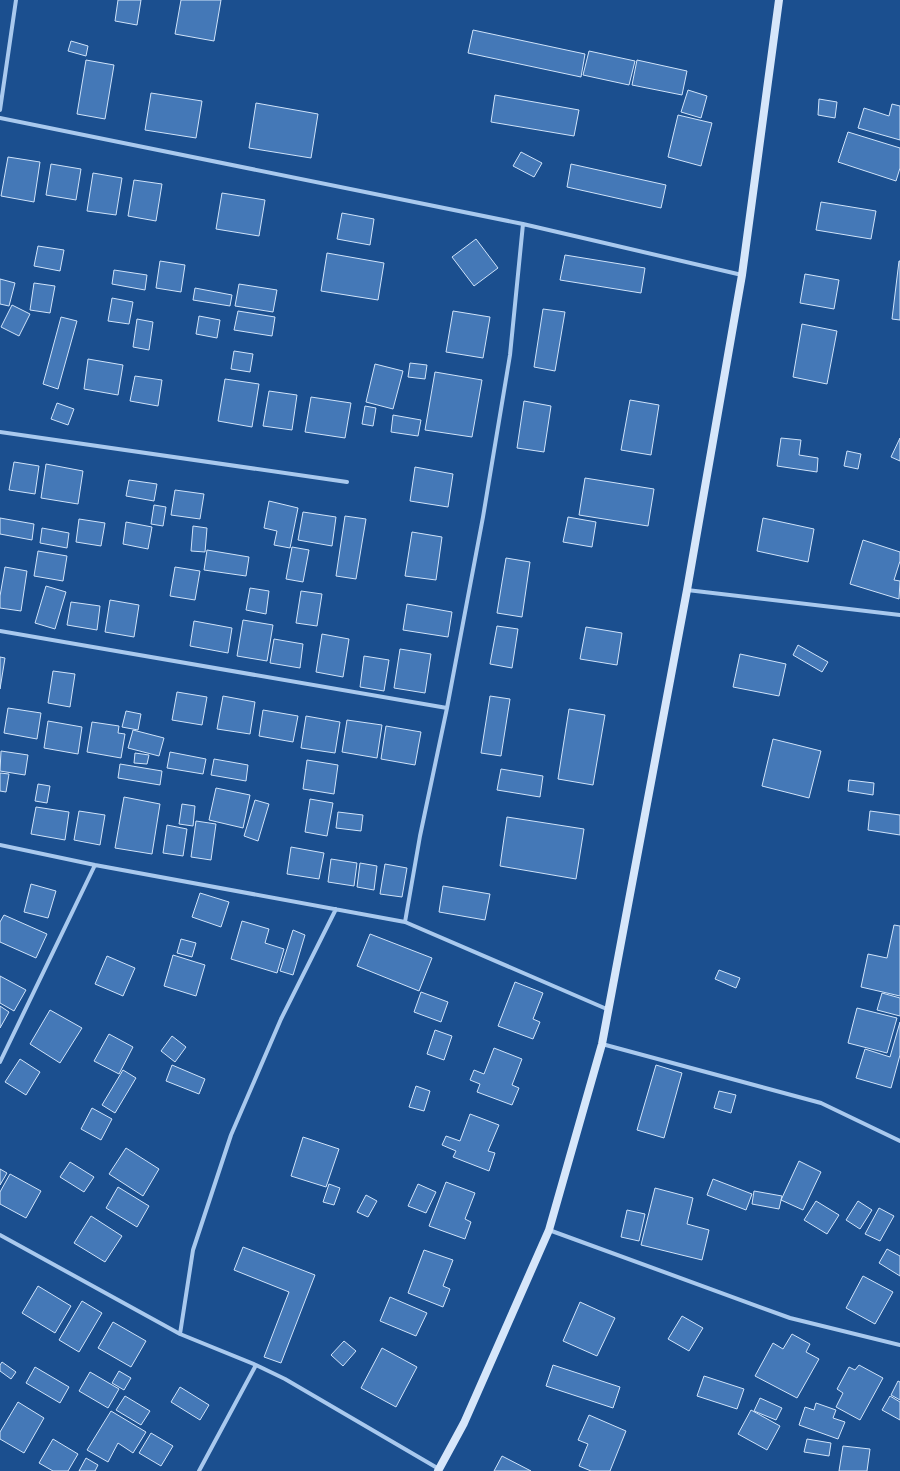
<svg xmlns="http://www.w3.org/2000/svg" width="900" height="1471" font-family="Manrope,sans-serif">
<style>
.building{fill:#4478b7;stroke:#cfe3fa}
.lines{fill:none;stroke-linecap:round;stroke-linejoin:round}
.street{stroke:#a9c9ee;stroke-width:4}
.secondary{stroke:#d6e6fa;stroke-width:8}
</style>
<rect width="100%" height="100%" fill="#1b4f8f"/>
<path class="building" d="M118 0H141L137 25 115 21Z
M181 0H221L214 41 175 34Z
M473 30 585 54 581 77 468 53Z
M71 41 88 46 86 56 68 51Z
M589 51 635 61 629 85 583 75Z
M86 60 114 65 105 119 77 114Z
M637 60 687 71 682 95 632 85Z
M688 90 707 96 701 118 681 112Z
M151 93 202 101 196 138 145 130Z
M495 95 579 110 574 136 491 122Z
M819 99 837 102 835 118 818 115Z
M256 103 318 114 311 158 249 148Z
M892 104 900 106V140L858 128 864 108 889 116Z
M678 115 712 123 701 166 668 157Z
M848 132 900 148V168L896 181 838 162Z
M521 152 542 163 534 177 513 166Z
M8 157 40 162 34 202 1 196Z
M51 164 81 169 76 200 46 195Z
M571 164 666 185 661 208 567 187Z
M93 173 122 178 116 215 87 211Z
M134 180 162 184 156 221 128 216Z
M222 193 265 200 259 236 216 229Z
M821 202 876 211 871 239 816 230Z
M342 213 374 219 370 245 337 239Z
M476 239 498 268 474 286 452 257Z
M38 246 64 250 60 271 34 266Z
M327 253 384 263 378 300 321 291Z
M565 255 645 268 641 293 560 280Z
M160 261 185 265 181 292 156 288Z
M899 261H900V320L892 319Z
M114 270 147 275 145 290 112 284Z
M805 274 839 280 834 309 800 303Z
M0 279 15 283 9 306 0 304Z
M34 283 55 286 50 313 30 310Z
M239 284 277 290 273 312 235 306Z
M195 288 232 295 230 306 193 300Z
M112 298 133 302 129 324 108 321Z
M12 305 30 314 19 336 1 327Z
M543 309 565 312 555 371 534 367Z
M238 311 275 317 272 336 234 330Z
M453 311 490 317 483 358 446 352Z
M199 316 220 320 217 338 196 334Z
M61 317 77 321 58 389 43 384Z
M137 319 153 322 149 350 133 347Z
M802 324 837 331 827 384 793 377Z
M234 351 253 354 250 372 231 369Z
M88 359 123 365 118 395 84 389Z
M410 363 427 365 425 379 408 377Z
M375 364 403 371 393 409 366 402Z
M435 372 482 380 472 437 425 430Z
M135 376 162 380 158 406 130 401Z
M225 379 259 384 252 427 218 421Z
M269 391 297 395 292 430 263 426Z
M311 397 351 403 345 438 305 432Z
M630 400 659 405 651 455 621 450Z
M524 401 551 406 544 452 517 448Z
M57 403 74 409 68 425 51 419Z
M365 406 376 408 373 426 362 424Z
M393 415 421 420 418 436 391 432Z
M781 438 801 440 799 455 818 458 817 472 777 466Z
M900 438V461L891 457Z
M847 451 861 454 858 469 844 466Z
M14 462 39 466 35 494 9 490Z
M46 464 83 471 78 504 41 498Z
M415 467 453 474 448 507 410 501Z
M585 478 654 489 648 526 579 515Z
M129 480 157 484 154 501 126 496Z
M175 490 204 494 200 519 171 515Z
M269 501 298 508 290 548 274 545 277 531 264 528Z
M154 505 166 507 163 526 151 524Z
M303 512 336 517 332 546 298 540Z
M345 516 366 519 356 579 336 576Z
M568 517 596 522 592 547 563 542Z
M0 518 34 524 32 540 0 534Z
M763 518 814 529 808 562 757 551Z
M79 519 105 523 101 546 76 542Z
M126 522 152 527 148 549 123 544Z
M193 526 207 528 205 552 191 551Z
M42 528 69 533 67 548 40 543Z
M412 532 442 537 436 580 405 576Z
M863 540 900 552V561L894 580 900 581 899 599 850 584Z
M292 547 309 550 303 582 286 579Z
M207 550 249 557 246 576 204 570Z
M38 551 67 556 63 581 34 576Z
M506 558 530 562 522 617 497 613Z
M5 567 27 571 21 611 0 608V596Z
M175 567 200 571 195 600 170 596Z
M46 586 66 592 55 629 35 623Z
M250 588 269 591 266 614 246 610Z
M301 591 322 594 317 626 296 623Z
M110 600 139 605 134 637 105 632Z
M71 602 100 606 97 630 67 625Z
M407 604 452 612 448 637 403 630Z
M243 620 273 625 267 661 237 656Z
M194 621 232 628 228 653 190 646Z
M497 626 518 629 512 668 490 664Z
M586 627 622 633 617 665 580 659Z
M322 634 349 639 343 677 316 672Z
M274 639 303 644 300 668 270 663Z
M798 645 828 662 822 672 793 655Z
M400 649 431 654 425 693 394 688Z
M740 654 786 664 779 696 733 687Z
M364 656 389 660 384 691 360 687Z
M0 657 5 658 0 689Z
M53 671 75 674 70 707 48 703Z
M177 692 207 697 202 725 172 720Z
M223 696 255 702 250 734 217 729Z
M490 696 510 699 501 756 481 753Z
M8 708 41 713 37 739 4 733Z
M569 709 605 715 593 785 558 779Z
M263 710 298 716 293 742 259 736Z
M126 711 141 714 138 730 122 727Z
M306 716 340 722 335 753 301 748Z
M347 720 382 725 377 758 342 752Z
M48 721 82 727 78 754 44 748Z
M92 722 119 726 118 733 125 734 121 758 87 752Z
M386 726 421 732 415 765 381 759Z
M133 730 164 738 159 756 128 748Z
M773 739 821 751 809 798 762 786Z
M1 751 28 755 25 775 0 771Z
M170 752 206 759 203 774 167 768Z
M135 753 149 755 147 764 134 763Z
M214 759 248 765 246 781 211 775Z
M307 760 338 765 334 794 303 789Z
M120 764 162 771 160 785 118 778Z
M501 769 543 776 540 797 497 790Z
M0 773 9 774 6 792 0 791Z
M849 780 874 783 873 795 848 791Z
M38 784 50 786 47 803 35 801Z
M216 788 250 795 243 828 209 820Z
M124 797 160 804 152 854 115 848Z
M310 799 333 803 327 836 305 832Z
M255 800 269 804 258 841 244 836Z
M182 804 195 806 193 826 179 824Z
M36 807 69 812 65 840 31 834Z
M79 811 105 815 100 845 74 840Z
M870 811 900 815V835L868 830Z
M338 812 363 815 361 831 336 828Z
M507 817 584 829 576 879 500 866Z
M196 821 216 824 211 860 191 857Z
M167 825 187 829 183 856 163 853Z
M291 847 324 853 319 879 287 874Z
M331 859 357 863 354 886 328 882Z
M360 863 377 866 374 890 357 887Z
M385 864 407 868 402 897 380 894Z
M31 884 56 891 48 918 24 912Z
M443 886 490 894 485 920 439 912Z
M200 893 229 902 221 927 192 917Z
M4 915 47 934 36 958 0 942V922Z
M242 921 269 929 265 943 284 949 277 973 231 959Z
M894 925 900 926V996L861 987 868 954 887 958Z
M293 930 305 935 293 975 280 971Z
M370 934 432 958 419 991 357 966Z
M181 939 196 943 192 957 177 953Z
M173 955 205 965 196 996 164 986Z
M107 956 135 968 123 996 95 984Z
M719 970 740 978 736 988 715 979Z
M0 976 26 990 14 1011 0 1003Z
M515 982 543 993 533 1019 540 1022 533 1039 498 1026Z
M421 992 448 1002 441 1022 414 1012Z
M882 993 900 998V1016L877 1010Z
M0 1006 9 1012 0 1028Z
M857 1008 897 1018 887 1053 848 1043Z
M50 1010 82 1028 60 1063 30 1044Z
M900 1022V1055L891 1088 856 1078 865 1049 890 1057Z
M435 1030 452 1036 444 1060 427 1054Z
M109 1034 133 1047 119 1074 94 1061Z
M172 1036 186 1047 175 1062 161 1051Z
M494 1048 522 1059 512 1085 519 1088 512 1105 477 1092 480 1084 470 1080 474 1070 484 1074Z
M20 1059 40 1072 26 1095 5 1082Z
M172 1065 205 1079 199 1094 166 1081Z
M656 1065 682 1073 664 1138 637 1130Z
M123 1070 136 1078 115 1113 102 1105Z
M416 1086 430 1091 424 1111 409 1107Z
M719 1091 736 1095 731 1113 714 1108Z
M92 1108 112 1119 101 1140 81 1129Z
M470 1114 499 1125 488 1151 495 1153 489 1171 453 1157 456 1151 442 1145 446 1136 460 1141Z
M303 1137 339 1149 326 1187 291 1176Z
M126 1148 159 1169 143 1196 109 1174Z
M799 1161 821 1172 803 1210 781 1200Z
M70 1162 94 1177 84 1192 60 1177Z
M0 1169 7 1173 0 1185Z
M10 1174 41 1191 26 1218 0 1204V1192Z
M713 1179 752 1194 746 1210 707 1195Z
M446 1182 475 1193 465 1219 471 1222 465 1239 429 1226Z
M329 1184 340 1188 334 1205 323 1202Z
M418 1184 436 1192 426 1213 408 1206Z
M118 1187 149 1206 137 1227 106 1208Z
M655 1188 693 1198 687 1224 709 1230 702 1260 641 1245Z
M754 1191 782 1196 779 1209 752 1204Z
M366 1195 377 1201 368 1217 357 1212Z
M816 1201 839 1215 827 1234 804 1220Z
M858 1201 872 1210 860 1229 846 1220Z
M879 1208 894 1216 880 1241 865 1234Z
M627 1210 645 1214 639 1241 621 1237Z
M91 1216 122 1236 105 1262 74 1243Z
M243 1247 315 1275 281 1363 264 1357 289 1292 234 1270Z
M887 1249 900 1256V1276L879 1263Z
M424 1250 453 1260 443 1286 450 1289 443 1307 408 1293Z
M863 1276 893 1292 875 1324 846 1308Z
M38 1286 71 1306 55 1333 22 1313Z
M390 1297 427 1313 416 1336 380 1321Z
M82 1301 102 1313 79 1352 59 1340Z
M580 1302 615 1318 597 1356 563 1341Z
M682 1316 703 1328 689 1351 668 1339Z
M113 1322 146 1341 131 1367 98 1348Z
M792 1334 810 1344 806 1352 819 1359 797 1398 755 1376 773 1343 783 1349Z
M344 1341 356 1351 343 1366 331 1355Z
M382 1348 417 1367 396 1407 361 1388Z
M2 1362 16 1372 11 1379 0 1371V1365Z
M553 1365 620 1387 613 1408 546 1386Z
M859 1365 883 1378 860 1420 836 1407 843 1393 837 1389 849 1367 855 1370Z
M35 1367 69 1387 60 1403 26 1383Z
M119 1371 131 1378 124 1390 112 1383Z
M90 1372 119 1389 108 1408 79 1391Z
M704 1376 744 1389 737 1409 697 1396Z
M898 1381 900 1382V1400L891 1395Z
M180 1387 209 1405 200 1420 171 1402Z
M125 1396 150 1411 141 1425 116 1410Z
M890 1396 900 1402V1420L882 1410Z
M760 1398 782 1408 776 1420 754 1411Z
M18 1402 44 1418 24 1453 0 1439V1432Z
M816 1403 836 1410 833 1418 845 1422 838 1439 799 1425 805 1407 814 1410Z
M751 1410 780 1426 767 1450 738 1434Z
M111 1411 146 1432 133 1453 118 1443 108 1462 87 1450Z
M589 1415 626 1431 610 1471H591L579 1466 588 1444 578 1440Z
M151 1433 173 1446 161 1466 139 1453Z
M53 1439 78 1454 68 1471H53L39 1463Z
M807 1439 831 1443 829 1456 804 1452Z
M843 1446 870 1449 867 1471H839Z
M502 1456 531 1471H494Z
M86 1458 98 1465 95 1471H79Z"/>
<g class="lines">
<path class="street" d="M0 110 16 0
M0 118 523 224 742 275
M0 432 347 482
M687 590 900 615
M0 631 447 708
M0 845 95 865 405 922 609 1010
M405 922 420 836 447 708 483 517 510 355 523 224
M602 1044 821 1103 900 1141
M0 1062 95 865
M549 1230 790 1318 900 1345
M0 1235 180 1334 256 1365 285 1379 439 1469
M180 1334 193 1250 231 1135 281 1019 336 909
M199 1471 256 1365"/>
<path class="secondary" d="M438 1471 464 1423 549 1230 602 1044 687 590 742 275 779 0"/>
</g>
</svg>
